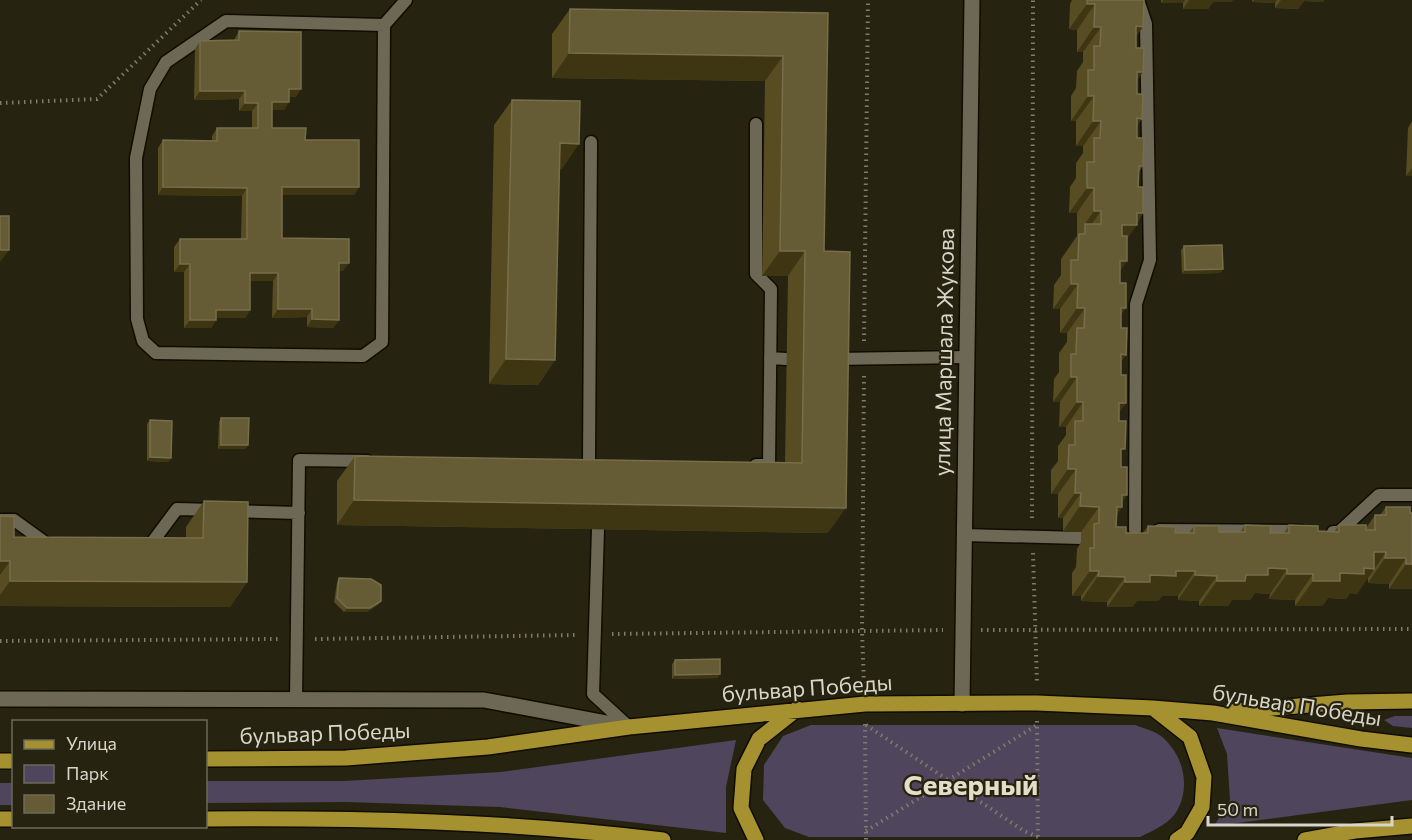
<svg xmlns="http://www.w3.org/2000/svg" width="1412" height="840" font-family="Commissioner,sans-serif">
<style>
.green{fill:#4f455c}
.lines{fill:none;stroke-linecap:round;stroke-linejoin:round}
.service-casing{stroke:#100c00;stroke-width:15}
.minor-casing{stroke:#100c00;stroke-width:18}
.tertiary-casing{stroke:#100c00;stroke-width:18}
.primary-casing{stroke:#100c00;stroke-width:18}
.path{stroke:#7f7c6d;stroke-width:4;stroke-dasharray:1.5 4.5;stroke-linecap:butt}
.service{stroke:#6d6855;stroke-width:12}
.minor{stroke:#6d6855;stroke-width:15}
.tertiary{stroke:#6d6855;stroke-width:15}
.primary{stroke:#a5912f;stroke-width:15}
.wall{fill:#574c22}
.shaded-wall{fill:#3e3613}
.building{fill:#655b34;stroke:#776e4b;stroke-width:1.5}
.labels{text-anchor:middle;stroke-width:4.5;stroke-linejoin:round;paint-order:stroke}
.street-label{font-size:22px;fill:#d8d5ca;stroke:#272311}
.district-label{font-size:28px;font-weight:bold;fill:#e3dec7;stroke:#272311}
</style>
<rect width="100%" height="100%" fill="#272311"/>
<path class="green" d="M1395 716H1412V728L1393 726 1384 720Z
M811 725H1135C1143 728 1154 731 1161 736 1182 753 1191 784 1178 809 1171 823 1154 830 1140 837H809L785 828 763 800 764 765 783 736Z
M1217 728 1412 758V800L1214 826 1230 800 1227 754Z
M736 740 726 787V833L500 807 346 802 206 803V781H344L501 772Z
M0 783H13V805H0Z"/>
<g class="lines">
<defs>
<path id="service" d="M384 25 226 21 166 62 150 89 136 158 137 319 143 341 156 353 363 356 382 342 384 25 406 0
M756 124V274L771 289 769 465H756
M770 358 786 359
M832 359 967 357
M589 462 591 142
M231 511 299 513
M0 520H14L50 546
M598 529 593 694 629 727
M1135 530 1136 304 1150 260 1146 24 1138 0
M1159 530 1301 531
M1333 532H1339L1379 495H1412
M964 535 1081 538
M146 548H148L177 509 214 510
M296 700 299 460 367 461"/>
<path id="minor" d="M0 699 484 700 623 726"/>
<path id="tertiary" d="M962 704 972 0"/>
<path id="primary" d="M1153 708 1190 737 1204 777 1202 807 1187 833 1177 840
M1235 711 1347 702 1412 701
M206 759 346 758 488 747 629 727 865 704 1037 703 1153 708 1213 713 1361 739 1412 745
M0 761H14
M0 819H14
M206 819C358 818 512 821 663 840
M756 840 741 808 744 769 759 739 797 709
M1305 840 1355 831 1412 826"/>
</defs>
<use href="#service" class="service-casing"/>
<use href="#minor" class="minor-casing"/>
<use href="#tertiary" class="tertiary-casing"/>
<use href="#primary" class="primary-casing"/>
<path class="path" d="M0 103 97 99 201 0
M864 341 868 0
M864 376 862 630 864 686
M1032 518 1033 0
M1033 553 1037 683
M981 630 1412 629
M612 634 943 630
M315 639 577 635
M0 641 280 639
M1037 721 1038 840
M865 724 866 840
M866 725 1024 831 1038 837
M866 831 1037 725"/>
<use href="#service" class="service"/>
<use href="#minor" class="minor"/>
<use href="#tertiary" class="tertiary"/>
<use href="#primary" class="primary"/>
</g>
<path class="wall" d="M1072 0H1138L1136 36 1137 138 1143 166 1138 173V187L1143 213 1127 239 1120 271 1121 375 1126 403 1119 412 1122 503V507L1117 514 1116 527 1126 533H1143L1148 526 1175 533H1189L1194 526 1219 532H1240L1245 525 1270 533H1284L1289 525 1318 531 1334 532 1339 525 1366 528 1375 515H1380L1386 507H1410L1412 589H1389V584L1368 583V577L1357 594 1350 593 1346 599 1328 598 1322 606H1295V600L1269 599 1270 594 1255 593 1250 600H1232L1228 606H1199V601L1178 600V596H1162L1158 601H1137L1132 607H1107V602L1081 601V596H1072V573L1076 567 1077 549 1081 542V532L1063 531V518H1058V494H1051V470L1058 461V446L1066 435V427H1059L1060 402H1053L1054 379 1059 372V353L1067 342V333H1060V309H1053L1054 285 1061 275V259L1077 236V213H1069L1070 187 1076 178V163L1083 153V146H1076V121H1071V96L1076 88 1077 71 1083 62V52H1077V30L1069 29 1070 4Z
M1161 0H1233L1231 2H1213L1208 9H1183V3H1161Z
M1252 0H1324L1323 2 1304 1 1298 9 1275 8V3L1252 2Z
M570 9 828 13 824 251 828 533 337 525V481L355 456 785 463 788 276H762L765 81 552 78V34Z
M239 31 296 97H289L284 110H272V128L305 140 359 187 354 195H282V238L343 271H339V320L333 328 307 327V317L272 318 273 281H250V310L245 318H216V320L211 328H184V272H174V247L180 239H241L242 196 158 195V148L163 140 212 141V136L217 128H252V111H239V99L194 100 195 49 200 41 234 40Z
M512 100 562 169H559L555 360 538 385 489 384 494 125Z
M1412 121V176H1406L1408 128Z
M1184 246 1223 269 1220 273 1182 274 1181 250Z
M221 418 248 445 245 449H218L219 422Z
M150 420 169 462 147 461V424Z
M204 501 247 582 230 607 0 606V516L14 537 186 538V527Z
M339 578 381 601 378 605 367 612H344L334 602 337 582Z
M675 660 720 674 717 678 672 679V664Z"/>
<path class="shaded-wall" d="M1163 0H1185L1183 3H1161Z
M1189 0H1233L1231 2H1213L1208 9H1183Z
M1254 0H1277L1275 3 1252 2Z
M1281 0H1324L1323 2 1304 1 1298 9 1275 8Z
M1087 4H1095L1077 30 1069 29Z
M1136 26 1143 27 1125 52Z
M1094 27H1101L1083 52H1077Z
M569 53 783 56 765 81 552 78Z
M1137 72H1143L1126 97Z
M289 89H301L296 97H284Z
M200 91H245L239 99 194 100Z
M1088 96H1094L1076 121H1071Z
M272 102H289L284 110H266Z
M245 103H258L252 111H239Z
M1137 118 1142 119 1125 144Z
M1093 121H1101L1083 146H1076Z
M560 143 579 144 562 169H542Z
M1412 168V176H1406Z
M163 187 247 188 242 196 158 195Z
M282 187H359L354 195H277Z
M1087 188H1094L1077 213H1069Z
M1094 211H1101L1083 236 1085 234V224Z
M1137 213H1143L1135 225H1137L1119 250 1122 225Z
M0 250H9L0 262Z
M780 251H805L788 276H762Z
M1120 261H1127L1110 286Z
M339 263H349L343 271H333Z
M180 264H190L184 272H174Z
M1223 269 1220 273 1182 274 1185 270Z
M250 273H278L273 281H245Z
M1071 284H1078L1060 309H1053Z
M1077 308H1085L1067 333H1060Z
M1121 308H1126L1108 333Z
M278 309H312L307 317 272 318Z
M216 310H250L245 318H211Z
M312 319 339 320 333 328 307 327Z
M190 320H216L211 328H184Z
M1121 354 1126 355 1109 380Z
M506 359 555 360 538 385 489 384Z
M1071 377H1077L1060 402H1053Z
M1077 402H1083L1066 427H1059Z
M1119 403H1126L1108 428Z
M221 445H248L245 449H218Z
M150 457 171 458 169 462 147 461Z
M1068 469H1076L1058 494H1051Z
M1075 493H1081L1063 518H1058Z
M1122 495H1127L1119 507H1122L1104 532Z
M354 500 846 508 828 533 337 525Z
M1080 506 1099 507 1081 532 1063 531Z
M1374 552H1386L1357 594 1350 593 1346 599 1328 598 1322 606H1295L1313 581Z
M1385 558H1406L1389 584 1368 583Z
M0 561H10L0 575Z
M1406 564H1412V589H1389Z
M1268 568 1287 569 1270 594 1255 593 1250 600H1232L1228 606H1199L1217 581 1246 575Z
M1090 571H1099L1081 596H1072Z
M1176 571H1195L1178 596H1162L1158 601H1137L1132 607H1107L1125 582 1150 575Z
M1287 574H1313L1295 600 1269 599Z
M1195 575 1217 576 1199 601 1178 600Z
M1098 576 1125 577 1107 602 1081 601Z
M10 581 247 582 230 607 0 606V595Z
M381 601 378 605 367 612H344L347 608Z
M720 674 717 678 672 679 675 675Z"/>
<path class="building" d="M1087 0H1144L1143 27 1136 26V48H1144L1143 72H1137V94H1143L1142 119 1137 118V138H1144L1143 166H1139L1138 187H1143V213H1137V225H1122V236H1127V261H1120V283H1126V308H1121V328H1127L1126 355 1121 354V375H1126V403H1119V421H1126L1125 449H1121V467H1127V495H1122V507H1117L1116 527H1126V533H1148V526L1176 527 1175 533H1194V526H1219V532H1245V525L1271 526 1270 533H1289V525L1318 526V531L1339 532V525H1366V530H1375V515H1386V507H1410V513H1412V564H1406V558H1385L1386 552H1374V569L1364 568V574L1340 573V581H1313V574H1287V569L1268 568V575H1246L1245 581H1217V576L1195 575V571H1176V576L1150 575V582H1125V577L1098 576 1099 571H1090V548H1094V524L1099 523V507L1080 506 1081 493H1075L1076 469H1068L1069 445H1075V421H1083V402H1077V377H1071V354H1076L1077 328H1084L1085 308H1077L1078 284H1071V260H1078L1079 234H1085V224H1101V211H1094V188H1087V162H1094V138H1100L1101 121H1093L1094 96H1088V70H1094V46H1100L1101 27H1094L1095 4H1087Z
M570 9 828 13 824 251 850 252 846 508 354 500 355 456 802 463 805 251H780L783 56 569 53Z
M239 31 301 32V89H289V102H272V128H306L305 140H359V187H282V238L349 239V263H339V320L312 319V309H278V273H250V310H216V320H190V264H180V239H247V188L163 187V140L217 141V128H258V103H245V91H200V41L239 40Z
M512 100 580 101 579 144 560 143 555 360 506 359Z
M0 216H9V250H0Z
M1222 245 1223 269 1185 270 1184 246Z
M221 418H249L248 445H221Z
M150 420 172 421 171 458 150 457Z
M204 501 248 502 247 582 10 581V561H0V516L14 517V537L203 538Z
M339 578 371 579 381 585V601L370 608H347L337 598Z
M720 659V674L675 675V660Z"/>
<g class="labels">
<g class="street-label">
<text transform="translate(944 352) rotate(-89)" y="8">улица Маршала Жукова</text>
<text transform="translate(807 688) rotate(-4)" y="8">бульвар Победы</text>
<text transform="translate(1297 705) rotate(9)" y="8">бульвар Победы</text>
<text transform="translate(325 733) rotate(-2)" y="8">бульвар Победы</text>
</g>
<g class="district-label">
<text x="971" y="795">Северный</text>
</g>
</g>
<rect x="12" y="720" width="195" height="108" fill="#272311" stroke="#6e6a5b" stroke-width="1.5"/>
<rect x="24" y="740" width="30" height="9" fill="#a5912f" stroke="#6e6a5b" stroke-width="1.5"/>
<text x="66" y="750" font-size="18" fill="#d8d5ca">Улица</text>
<rect x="24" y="765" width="30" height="18" fill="#4f455c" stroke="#6e6a5b" stroke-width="1.5"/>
<text x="66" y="780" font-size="18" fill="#d8d5ca">Парк</text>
<rect x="24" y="795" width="30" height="18" fill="#655b34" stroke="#6e6a5b" stroke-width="1.5"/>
<text x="66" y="810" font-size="18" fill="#d8d5ca">Здание</text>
<path d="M1208 816v9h184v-9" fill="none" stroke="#d8d5ca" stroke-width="3"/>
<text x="1217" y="816" font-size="18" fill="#d8d5ca" stroke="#272311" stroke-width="4.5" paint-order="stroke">50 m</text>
</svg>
